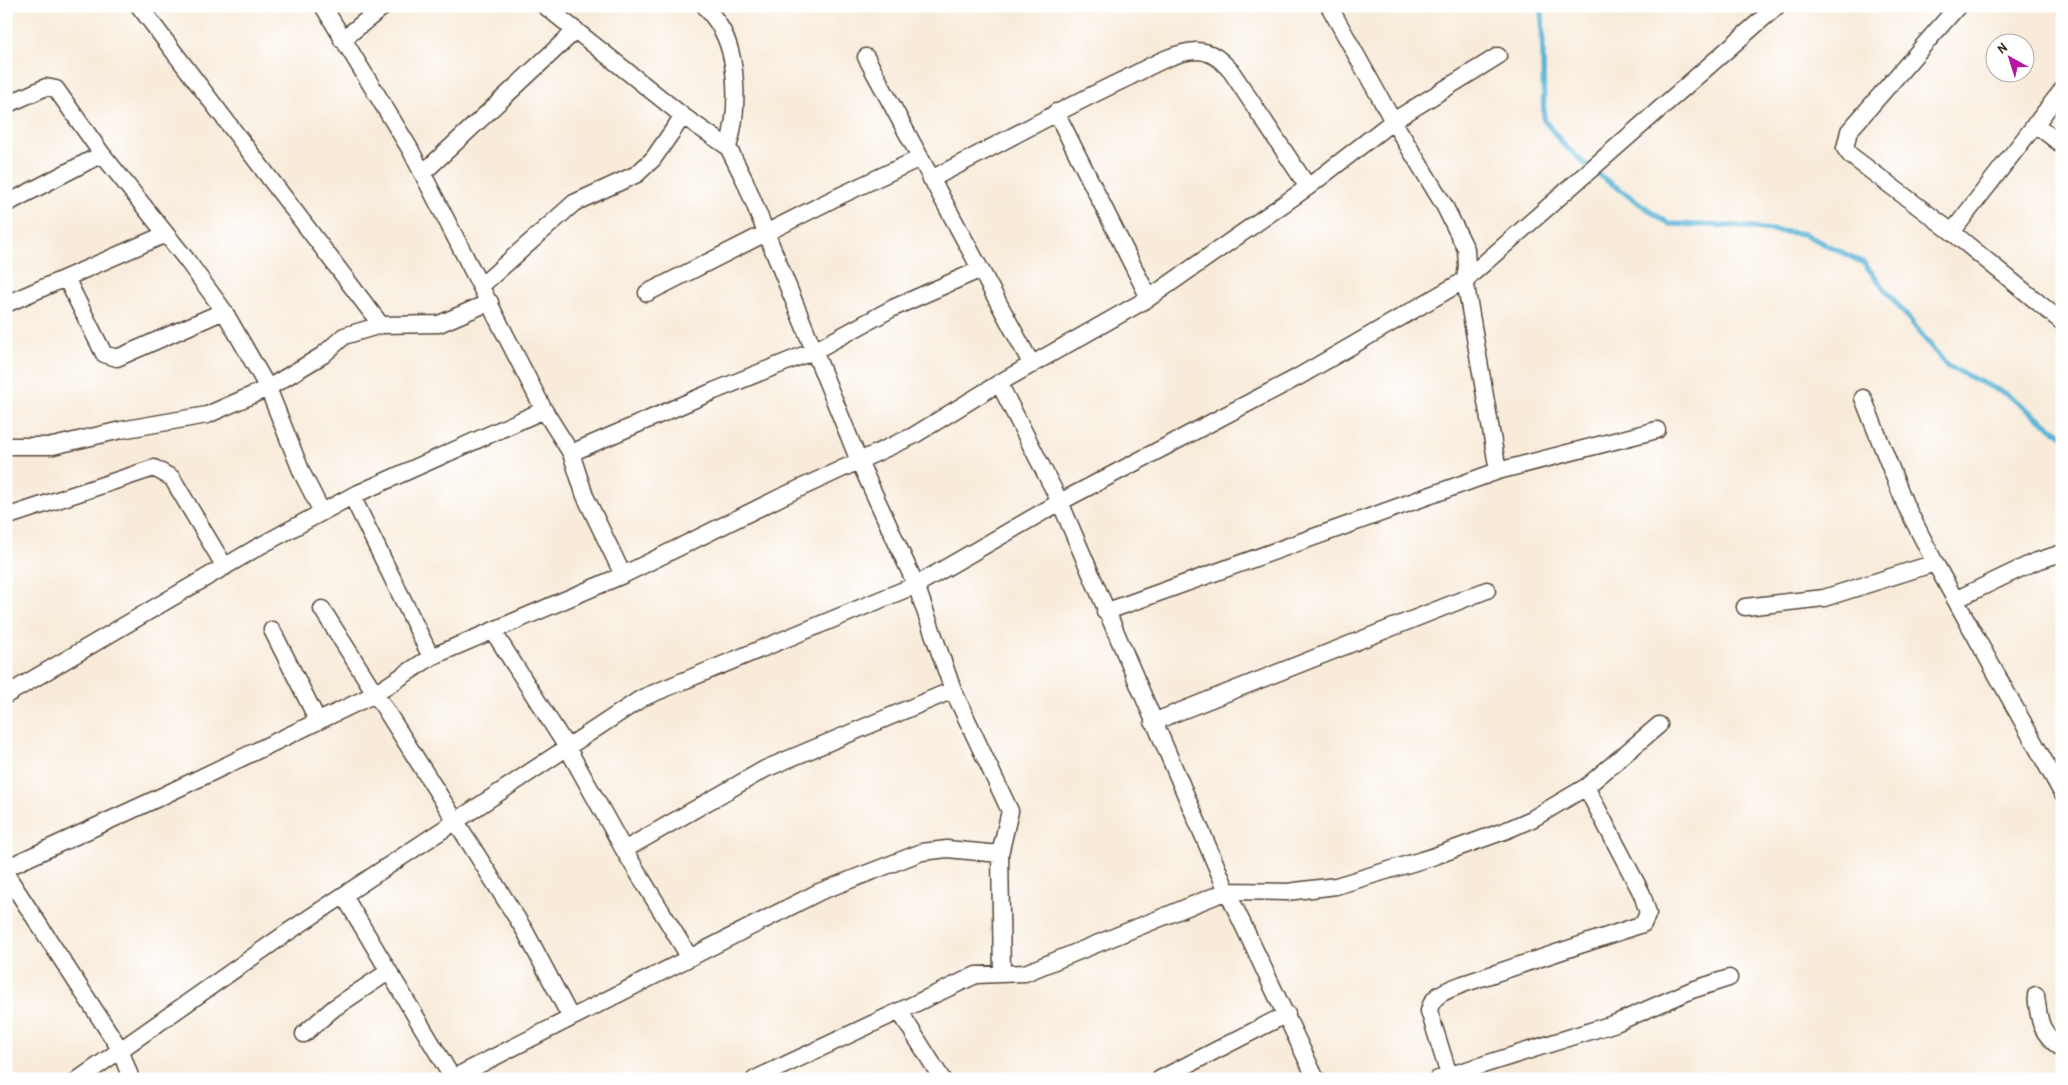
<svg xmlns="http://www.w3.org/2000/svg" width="2068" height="1085" font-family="'Patrick Hand',sans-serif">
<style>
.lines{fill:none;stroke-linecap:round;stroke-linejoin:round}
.stream{stroke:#59b4d6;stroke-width:5.5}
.street-casing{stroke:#57473a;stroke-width:19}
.street{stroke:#fff;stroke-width:16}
</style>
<rect width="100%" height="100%" fill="#fff"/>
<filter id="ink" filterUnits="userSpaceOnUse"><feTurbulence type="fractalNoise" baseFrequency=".02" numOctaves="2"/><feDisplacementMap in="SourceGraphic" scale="10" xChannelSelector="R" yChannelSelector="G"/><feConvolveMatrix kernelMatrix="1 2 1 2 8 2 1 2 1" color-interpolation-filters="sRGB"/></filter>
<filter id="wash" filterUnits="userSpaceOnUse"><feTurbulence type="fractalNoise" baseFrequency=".0096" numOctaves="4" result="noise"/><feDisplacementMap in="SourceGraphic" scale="20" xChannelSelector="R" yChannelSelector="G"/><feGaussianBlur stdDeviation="1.12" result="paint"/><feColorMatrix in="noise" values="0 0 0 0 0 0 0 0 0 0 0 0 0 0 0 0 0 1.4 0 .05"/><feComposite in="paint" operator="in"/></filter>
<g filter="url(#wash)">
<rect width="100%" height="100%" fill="#f8ebda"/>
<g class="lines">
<path class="stream" d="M1542 6 1544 120 1564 145 1592 170 1669 224 1736 226 1804 234 1864 263 1947 366 2006 394 2062 435"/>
</g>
</g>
<g filter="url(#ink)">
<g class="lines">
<defs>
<path id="street" d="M139 6 381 325
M323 6 410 149 544 410 571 453 585 496 623 575
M545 6 683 116 728 147 745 181 859 461 916 585 953 690 765 769 624 850
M705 6C709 12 715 18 719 25 739 56 739 113 728 147
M1329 6 1393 121 1444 205 1466 249 1467 266 1465 280 1498 471
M1958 6 1849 131 1845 148 1850 155 1952 232 2062 322
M342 40 384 6
M866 57 1032 365
M6 105 46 87 56 89 102 154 186 259 224 311 268 388 302 473 322 512
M1056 112 1149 298
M2035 124 2062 145
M423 173 576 30
M931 179C996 146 1059 110 1125 79 1146 69 1172 52 1196 51 1212 51 1221 60 1231 71L1308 187
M6 204 102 154
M1952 232 2062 90
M66 278 104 354 117 358 224 311
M481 286 574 203 637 174 653 159 683 116
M647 293 833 199 920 158
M6 304 166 234
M999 383 1060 502 1227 891 1316 1079
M1863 398 1905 504 1935 563 2062 793
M6 446H53L121 430 207 415 268 388 323 355 344 336 381 325 439 324 490 302
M571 453 714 391 816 350 893 308 979 270
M352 496 431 657
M6 517 154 468 172 478 225 567
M1957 599 2034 562 2062 553
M1745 607 1824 598 1935 563
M322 609 525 931 571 1018
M1105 612 1498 471 1657 430
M272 630 318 721
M493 631 568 749 624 850 690 958
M953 690 1010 811 1000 854
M6 695 258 547 352 496 544 410
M1153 722 1487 590
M6 868 156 799 375 694 431 657 623 575 781 497 913 436 999 383 1149 298 1308 187 1393 121 1498 56
M6 874 120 1049 131 1079
M344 896 453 1079
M2036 995C2039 1021 2040 1033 2062 1049
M900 1012 942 1079
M304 1034 334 1008 388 972
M1449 1075 1429 1011C1432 994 1448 990 1463 984L1643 924 1648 913 1642 894 1586 787
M453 1078 819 892 922 852 947 849 1000 854 1002 974
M79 1079 288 932 642 698 916 585 1060 502 1298 377 1465 280 1777 6
M755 1079 976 975 1025 973 1227 891 1287 892 1336 886 1432 857 1507 830 1532 819 1586 787 1659 725
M1160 1079 1287 1014
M1438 1079 1616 1023 1692 990 1729 978"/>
</defs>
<use href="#street" class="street-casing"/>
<use href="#street" class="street"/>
</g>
</g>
<rect width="2068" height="1085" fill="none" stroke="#fff" stroke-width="25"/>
<g transform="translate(2010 58) rotate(321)"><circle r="24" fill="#ffffff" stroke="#b1aaa5"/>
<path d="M0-4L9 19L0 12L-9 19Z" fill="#b5179e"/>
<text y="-8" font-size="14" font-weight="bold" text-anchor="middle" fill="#3b2a1e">N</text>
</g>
</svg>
